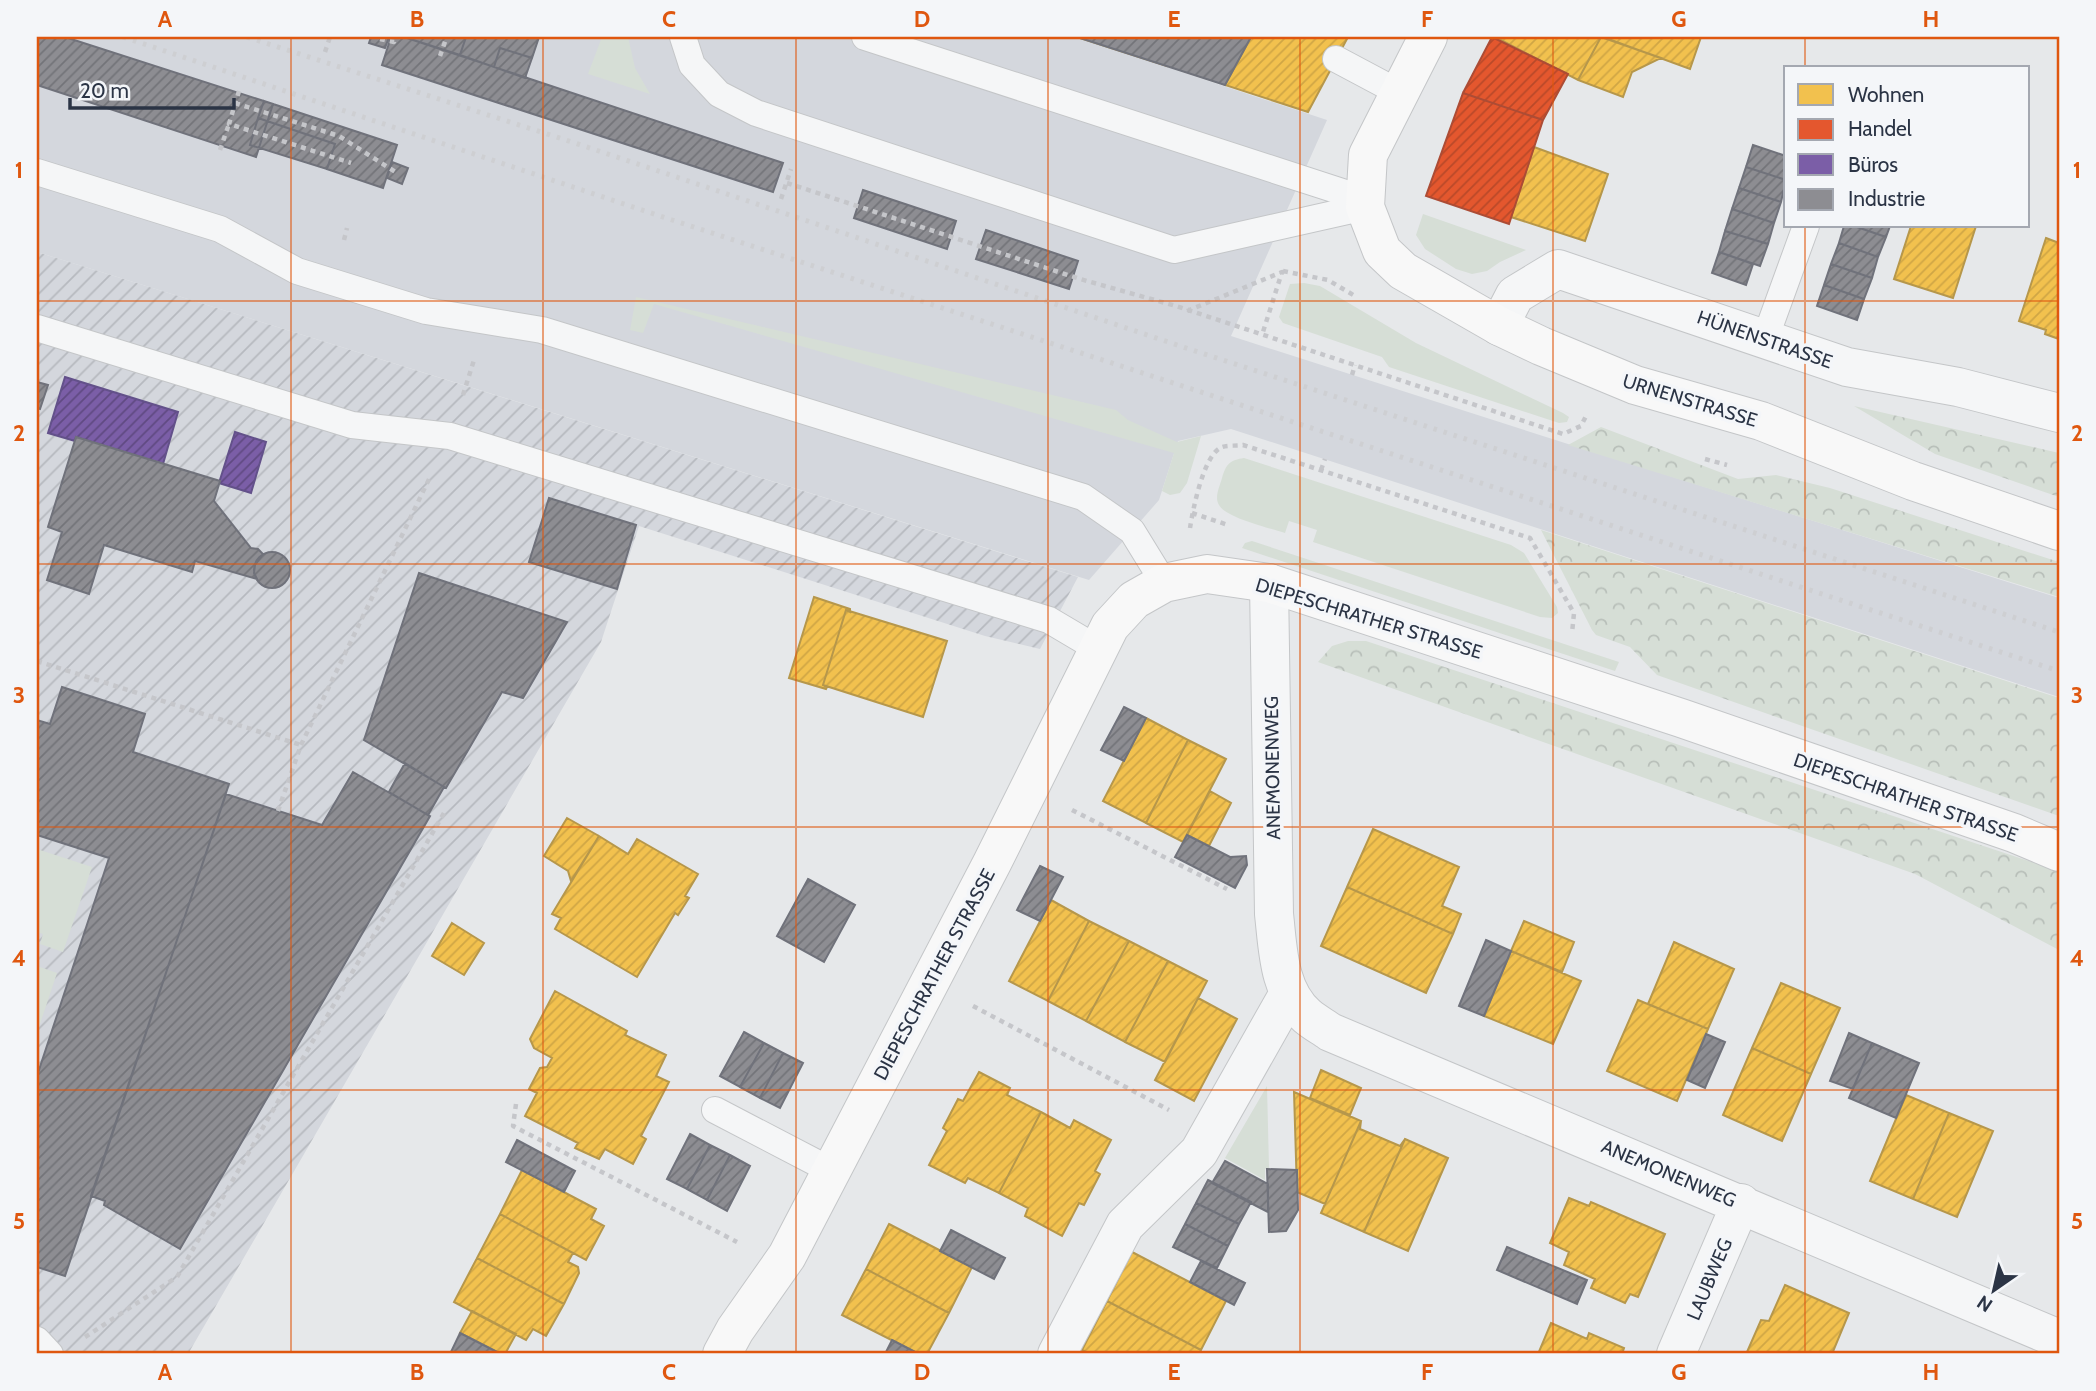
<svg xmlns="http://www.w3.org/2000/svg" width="2096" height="1391" font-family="Cabin,sans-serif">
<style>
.built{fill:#d4d7dd}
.industrial{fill:url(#industrial-furrows)}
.grass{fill:#d6ded6}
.forest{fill:url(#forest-crowns)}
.homes{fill:url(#homes-hatch);stroke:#b6974b;stroke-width:2}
.shops{fill:url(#shops-hatch);stroke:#ac4c35;stroke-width:2}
.offices{fill:url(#offices-hatch);stroke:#63518a;stroke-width:2}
.industry{fill:url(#industry-hatch);stroke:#70727b;stroke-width:2}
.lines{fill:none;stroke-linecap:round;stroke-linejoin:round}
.lane-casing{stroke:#c4c6c8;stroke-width:28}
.street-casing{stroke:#c4c6c8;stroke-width:40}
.secondary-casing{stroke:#c4c6c8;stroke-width:40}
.path{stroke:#c5c6ca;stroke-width:4.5;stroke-dasharray:5 5;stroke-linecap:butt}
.lane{stroke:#f5f6f7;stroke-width:26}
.street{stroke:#f5f6f7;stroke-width:38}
.secondary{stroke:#f8f8f8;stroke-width:38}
.rail{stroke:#cecfd2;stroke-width:5;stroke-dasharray:3.5 7;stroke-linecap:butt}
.grid{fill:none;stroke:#df570f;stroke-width:2;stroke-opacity:0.55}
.labels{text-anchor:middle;stroke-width:7;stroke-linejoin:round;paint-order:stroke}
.street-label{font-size:19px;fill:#2b3445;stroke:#f4f6f9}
.neatline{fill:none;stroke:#df570f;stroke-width:2.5}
.grid-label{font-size:23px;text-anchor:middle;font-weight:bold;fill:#df570f}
</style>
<defs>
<pattern id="industrial-furrows" width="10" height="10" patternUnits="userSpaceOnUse" patternTransform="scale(1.75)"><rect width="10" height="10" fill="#d4d7dd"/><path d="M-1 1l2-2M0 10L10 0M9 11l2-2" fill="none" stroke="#b6b9bf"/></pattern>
<pattern id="forest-crowns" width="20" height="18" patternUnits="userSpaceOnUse" patternTransform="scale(1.75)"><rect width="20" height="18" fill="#d6ded6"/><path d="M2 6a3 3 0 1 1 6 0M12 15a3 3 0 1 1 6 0" fill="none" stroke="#b8bfb9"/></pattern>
<pattern id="homes-hatch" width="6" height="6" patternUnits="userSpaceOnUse" patternTransform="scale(1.75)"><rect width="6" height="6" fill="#f2c14e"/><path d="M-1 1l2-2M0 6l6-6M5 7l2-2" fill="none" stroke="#d0a645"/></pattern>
<pattern id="shops-hatch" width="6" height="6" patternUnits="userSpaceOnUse" patternTransform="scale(1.75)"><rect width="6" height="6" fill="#e4572e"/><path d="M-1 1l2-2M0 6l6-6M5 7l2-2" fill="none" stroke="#b94929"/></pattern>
<pattern id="offices-hatch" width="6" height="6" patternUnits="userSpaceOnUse" patternTransform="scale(1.75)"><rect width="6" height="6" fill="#7b5ea7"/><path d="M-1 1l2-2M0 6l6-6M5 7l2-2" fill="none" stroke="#604a82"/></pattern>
<pattern id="industry-hatch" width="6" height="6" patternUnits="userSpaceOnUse" patternTransform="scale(1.75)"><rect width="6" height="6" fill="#8d8d92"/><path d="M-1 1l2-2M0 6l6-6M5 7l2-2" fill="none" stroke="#737479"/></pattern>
</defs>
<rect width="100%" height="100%" fill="#e6e8ea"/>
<path class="built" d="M37 37H1075L1327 120 1231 336 1568 444 2059 598V697L1231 429 1178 441 1159 500 1089 580 37 252Z"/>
<path class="industrial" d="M37 252 1078 577 1040 649 985 636 639 526 601 642 188 1354H37Z"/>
<path class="grass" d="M602 37H628L635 68 650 94 588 74Z
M1423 214 1526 250 1500 262 1487 271 1472 274 1456 269 1425 249 1416 235Z
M1304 283 1320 286 1416 343 1563 413 1569 417 1567 422 1559 423 1389 367 1382 357 1283 323 1279 317 1290 284Z
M636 297 1116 410 1128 420 1177 442 1201 436 1187 483 1180 493 1170 495 1162 491 1174 453 654 304 643 333 630 330Z
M1244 458 1511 545 1524 553 1557 607 1558 613 1552 618 1540 617 1313 542 1317 530 1289 521 1285 533C1270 528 1226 518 1219 505 1214 497 1220 486 1222 478 1226 464 1230 460 1244 458Z
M1252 541 1619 662 1615 671 1242 548 1245 543Z
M37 849 92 867 63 952 40 944 43 934 37 932Z
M37 966 57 973 37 1033Z
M1267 1086 1269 1168 1265 1169V1180L1225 1158Z"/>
<path class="forest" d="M1854 406 2059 453V497L1935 454Z
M1601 427 1738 479 1776 475 1830 488 2059 562V597L1568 445Z
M1541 530 2059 698V816L1657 675 1630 647 1596 635 1592 630Z
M1348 641H1366L2059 871V950L1915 874 1318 662 1332 646Z"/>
<path class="homes" d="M1077 37H1176L1167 66Z
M1251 37H1348L1308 112 1225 85Z
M1495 37H1601L1578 80Z
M1601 37 1661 58 1632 72 1623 97 1578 80Z
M1603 37H1701L1690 69Z
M1534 147 1608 174 1585 241 1511 217Z
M1911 226H1976L1953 298 1894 279Z
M2046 238 2059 243V339L2045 334 2046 330 2019 321Z
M814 597 850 609V612L846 610 823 685 827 687 826 689 789 678Z
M846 610 947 641 923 717 823 685Z
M1146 718 1188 740 1146 823 1103 801Z
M1188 740 1226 759 1183 842 1146 823Z
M1210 791 1231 803 1209 846 1187 835Z
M567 818 599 836 571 881 568 871 544 856Z
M1373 829 1459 867 1442 906 1461 914 1453 934 1347 887Z
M599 836 628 854 637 839 698 874 685 896 689 898 678 915 675 913 637 977 555 929 561 918 552 914Z
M1347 887 1453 934 1426 993 1321 946Z
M1051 900 1089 921 1048 1001 1009 981Z
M1089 921 1129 941 1086 1021 1048 1001Z
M1524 921 1574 942 1562 972 1511 951Z
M452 923 484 943 464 975 432 956Z
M1129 941 1168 961 1125 1042 1086 1021Z
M1674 942 1734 969 1708 1029 1648 1004Z
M1511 951 1581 981 1553 1044 1484 1016Z
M1168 961 1207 981 1165 1062 1125 1042Z
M1781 983 1840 1008 1811 1074 1752 1048Z
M555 991 627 1031 625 1035 666 1055 656 1076 669 1082 641 1136 646 1139 633 1164 605 1149 599 1159 575 1148 578 1143 525 1116 537 1093 529 1089 540 1068 547 1067 552 1058 534 1048 530 1039Z
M1198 998 1237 1019 1194 1101 1155 1080Z
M1638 1000 1708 1029 1677 1101 1607 1071Z
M1752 1048 1811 1074 1782 1141 1723 1115Z
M1321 1070 1361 1088 1350 1115 1310 1098Z
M979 1072 1010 1088 1007 1095 1041 1112 999 1193 968 1178 965 1183 929 1165 947 1131 943 1128 958 1099 963 1101Z
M1294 1092 1361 1121 1325 1204 1297 1192Z
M1906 1095 1949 1113 1913 1199 1870 1181Z
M1041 1112 1070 1128 1074 1120 1111 1140 1095 1171 1100 1174 1084 1205 1079 1203 1062 1236 1025 1216 1028 1208 999 1193Z
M1949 1113 1993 1131 1957 1217 1913 1199Z
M1361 1121 1360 1129 1400 1146 1405 1139 1364 1232 1321 1213Z
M1405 1139 1448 1158 1408 1251 1364 1232Z
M522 1170 596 1209 591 1219 604 1226 586 1260 500 1214Z
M1569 1198 1589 1206 1591 1202 1665 1234 1638 1297 1630 1294 1625 1303 1591 1288 1595 1279 1564 1265 1569 1252 1550 1243Z
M500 1214 573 1253 568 1262 578 1267 579 1273 564 1304 477 1258Z
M889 1224 972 1267 949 1313 866 1269Z
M1132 1252 1226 1301 1201 1350 1107 1301Z
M477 1258 564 1304 546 1336 533 1329 526 1340 454 1302Z
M866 1269 949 1313 927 1354H919L842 1315Z
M1785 1285 1849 1313 1832 1354H1752L1747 1352 1761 1320 1769 1321Z
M1107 1301 1201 1350 1199 1354H1090L1082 1350Z
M472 1311 516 1334 505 1354H501L460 1333Z
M1551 1323 1587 1339 1589 1333 1624 1348 1622 1354H1538Z"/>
<path class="shops" d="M1492 37 1568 74 1543 120 1463 93Z
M1463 93 1543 120 1509 224 1426 196Z"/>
<path class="offices" d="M65 377 178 412 163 464 76 437 75 441 48 433Z
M235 432 266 442 251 493 219 483Z"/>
<path class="industry" d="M37 37H65L273 104 256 157 37 85Z
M371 37H389L385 48 369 43Z
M391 37H404L783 163 773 192 382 65Z
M404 37H466L460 55Z
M466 37H539L532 58 500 48 494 67 460 55Z
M1077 37H1251L1225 85Z
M500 48 532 58 525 78 494 67Z
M264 101 397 145 383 188 327 169 335 144 258 118Z
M258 118 335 144 327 169 250 145Z
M1753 145 1786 156V180L1746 167Z
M392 162 408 168 402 184 387 178Z
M1746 167 1786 180 1781 202 1739 188Z
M1739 188 1781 202 1774 223 1732 209Z
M863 190 956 221 947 249 854 218Z
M1732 209 1774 223 1768 244 1725 231Z
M1844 226H1854L1886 237 1878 257 1839 243Z
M1854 226H1890L1886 237Z
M986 230 1078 261 1069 289 976 259Z
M1725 231 1768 244 1760 266 1719 252Z
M1839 243 1878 257 1872 278 1831 264Z
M1719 252 1753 264 1746 285 1712 273Z
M1831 264 1872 278 1864 299 1824 285Z
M1824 285 1864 299 1857 320 1817 306Z
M37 382 48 385 40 409 37 408Z
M76 437 220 481 214 501 251 548 258 549 263 554 255 565 254 573 257 579 195 561 192 572 104 545 89 594 47 580 62 532 48 527Z
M549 498 636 525 617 589 529 562Z
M254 570a18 18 0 1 1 36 0a18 18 0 1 1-36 0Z
M419 573 567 622 523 698 502 692 446 788 364 740Z
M62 687 145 714 133 752 229 784 65 1276 37 1267V1076L109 858 37 835V720L50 724Z
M1124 707 1146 718 1124 761 1101 750Z
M405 763 444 787 428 815 389 792Z
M353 772 430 816 180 1249 104 1205 105 1201 91 1196 226 794 322 825Z
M1187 835 1230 857 1246 856 1247 865 1235 888 1175 857Z
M1040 866 1063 877 1040 921 1017 910Z
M808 879 855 905 824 962 777 936Z
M1486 940 1511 951 1484 1016 1459 1006Z
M744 1032 764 1043 740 1087 720 1076Z
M1849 1033 1872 1043 1853 1089 1830 1081Z
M1706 1034 1725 1042 1705 1088 1687 1080Z
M764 1043 783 1053 760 1098 740 1087Z
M1872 1043 1919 1063 1896 1118 1849 1098Z
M783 1053 803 1063 780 1108 760 1098Z
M690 1134 710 1145 687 1189 667 1179Z
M517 1140 575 1171 564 1192 506 1162Z
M710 1145 730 1155 707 1200 687 1189Z
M730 1155 750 1166 727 1211 707 1200Z
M1225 1161 1268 1184V1212L1212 1183Z
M1267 1169 1297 1170 1298 1210 1286 1231 1269 1232Z
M1208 1180 1251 1202 1239 1224 1196 1203Z
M1196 1203 1239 1224 1228 1246 1185 1224Z
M1185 1224 1228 1246 1217 1268 1173 1247Z
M951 1230 1005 1258 994 1279 940 1251Z
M1507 1247 1587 1280 1577 1304 1497 1270Z
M1201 1261 1245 1283 1234 1305 1190 1282Z
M460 1333 501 1354H450Z
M892 1340 919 1354H885Z"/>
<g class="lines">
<defs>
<path id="lane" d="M683 37 692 65 719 94 756 113 1174 250 1365 207
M865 37 1364 199
M1336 59 1398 92
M37 172 220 229 297 271 426 311 542 330 1083 497 1132 531 1164 583
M37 328 352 425 450 436 1049 620 1098 649
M1765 339 1806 226
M715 1110 832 1171
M37 1340 50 1354"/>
<path id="street" d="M1499 326 1515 295 1558 269 1847 367 1958 387 2059 413
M1269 583 1274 914C1278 949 1278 991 1307 1016 1314 1022 1323 1027 1330 1032L2059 1339
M1057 1354 1125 1225 1199 1152 1289 993
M1676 1354 1741 1203"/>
<path id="secondary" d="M1428 37 1368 155 1365 207 1382 251 1403 271 1499 326 1541 346 1635 385 1761 421 1913 481 2059 531
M722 1354 735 1330 787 1256 992 863 1110 626 1134 600 1164 583 1207 574 1269 583 1681 718 2014 833 2059 852"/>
</defs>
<use href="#lane" class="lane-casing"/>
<use href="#street" class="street-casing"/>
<use href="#secondary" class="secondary-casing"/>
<path class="path" d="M380 39 394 42 396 37
M325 52 330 37
M440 56 446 39
M239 91 229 124 351 163
M235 103 339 136 397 173
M220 150 229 124
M787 183 1080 279 1176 306 1563 434 1581 426 1586 416
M781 199 791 169
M344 240 347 228
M1283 271 1328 280 1355 296
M1187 311 1282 272 1262 335
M1352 375 1355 365
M463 395 474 360
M1705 459 1727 465
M1321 470 1325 459
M1192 513 1228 525
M1190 528C1193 509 1203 458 1220 448 1225 445 1236 446 1243 445L1530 538 1574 613 1572 633
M37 661 301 745
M1072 810 1227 889
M278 811 301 745 431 475
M973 1006 1169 1110
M516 1104 513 1126 737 1242
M85 1337 177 1277 444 813"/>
<use href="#lane" class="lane"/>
<use href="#street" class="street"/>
<use href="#secondary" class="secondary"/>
<path class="rail" d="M123 37 672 220 2059 671
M247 37 578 144 1192 350 2059 632"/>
</g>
<path class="grid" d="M291 37V1354M543 37V1354M796 37V1354M1048 37V1354M1300 37V1354M1553 37V1354M1805 37V68M1805 226V1354M37 301H2059M37 564H2059M37 827H2059M37 1090H2059"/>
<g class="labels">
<g class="street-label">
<text transform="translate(1765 339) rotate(19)" y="7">HÜNENSTRASSE</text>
<text transform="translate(1690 400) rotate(17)" y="7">URNENSTRASSE</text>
<text transform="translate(1369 618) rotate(17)" y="7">DIEPESCHRATHER STRASSE</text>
<text transform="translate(1272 768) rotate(-91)" y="7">ANEMONENWEG</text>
<text transform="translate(1906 797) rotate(19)" y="7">DIEPESCHRATHER STRASSE</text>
<text transform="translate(934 974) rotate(-62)" y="7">DIEPESCHRATHER STRASSE</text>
<text transform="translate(1669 1173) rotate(23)" y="7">ANEMONENWEG</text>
<text transform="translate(1709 1279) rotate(-67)" y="7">LAUBWEG</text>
</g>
</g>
<rect width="2096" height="1391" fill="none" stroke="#f4f6f9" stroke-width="77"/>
<rect x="1784" y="66" width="245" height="161" fill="#f4f6f9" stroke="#a4a8b1" stroke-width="2"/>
<rect x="1798" y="84" width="35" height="21" fill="#f2c14e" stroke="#a4a8b1" stroke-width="2"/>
<text x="1848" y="102" font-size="21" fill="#2b3445">Wohnen</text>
<rect x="1798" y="119" width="35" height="21" fill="#e4572e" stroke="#a4a8b1" stroke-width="2"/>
<text x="1848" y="136" font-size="21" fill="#2b3445">Handel</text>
<rect x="1798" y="154" width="35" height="21" fill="#7b5ea7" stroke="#a4a8b1" stroke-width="2"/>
<text x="1848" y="172" font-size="21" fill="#2b3445">Büros</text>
<rect x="1798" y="189" width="35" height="21" fill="#8d8d92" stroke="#a4a8b1" stroke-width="2"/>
<text x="1848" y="206" font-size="21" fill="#2b3445">Industrie</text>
<g transform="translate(1994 1290) rotate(214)" stroke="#f4f6f9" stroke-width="5" paint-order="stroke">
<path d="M0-5L12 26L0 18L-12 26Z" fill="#2b3445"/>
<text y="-10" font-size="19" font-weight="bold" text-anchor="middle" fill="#2b3445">N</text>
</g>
<path d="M70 98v10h164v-10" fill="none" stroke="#2b3445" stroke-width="3.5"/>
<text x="80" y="98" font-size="21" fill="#2b3445" stroke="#f4f6f9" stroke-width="5" paint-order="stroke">20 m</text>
<rect x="38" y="38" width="2020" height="1314" class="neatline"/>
<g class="grid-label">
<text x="165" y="27">A</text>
<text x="417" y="27">B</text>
<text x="669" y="27">C</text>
<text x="922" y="27">D</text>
<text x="1174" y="27">E</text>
<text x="1427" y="27">F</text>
<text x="1679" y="27">G</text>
<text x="1931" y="27">H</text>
<text x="19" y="178">1</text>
<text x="2077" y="178">1</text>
<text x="19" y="441">2</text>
<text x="2077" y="441">2</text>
<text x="19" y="703">3</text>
<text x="2077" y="703">3</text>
<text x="19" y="966">4</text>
<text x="2077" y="966">4</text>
<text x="19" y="1229">5</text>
<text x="2077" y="1229">5</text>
<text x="165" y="1380">A</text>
<text x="417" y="1380">B</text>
<text x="669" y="1380">C</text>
<text x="922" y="1380">D</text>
<text x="1174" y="1380">E</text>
<text x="1427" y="1380">F</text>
<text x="1679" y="1380">G</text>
<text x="1931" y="1380">H</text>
</g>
</svg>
